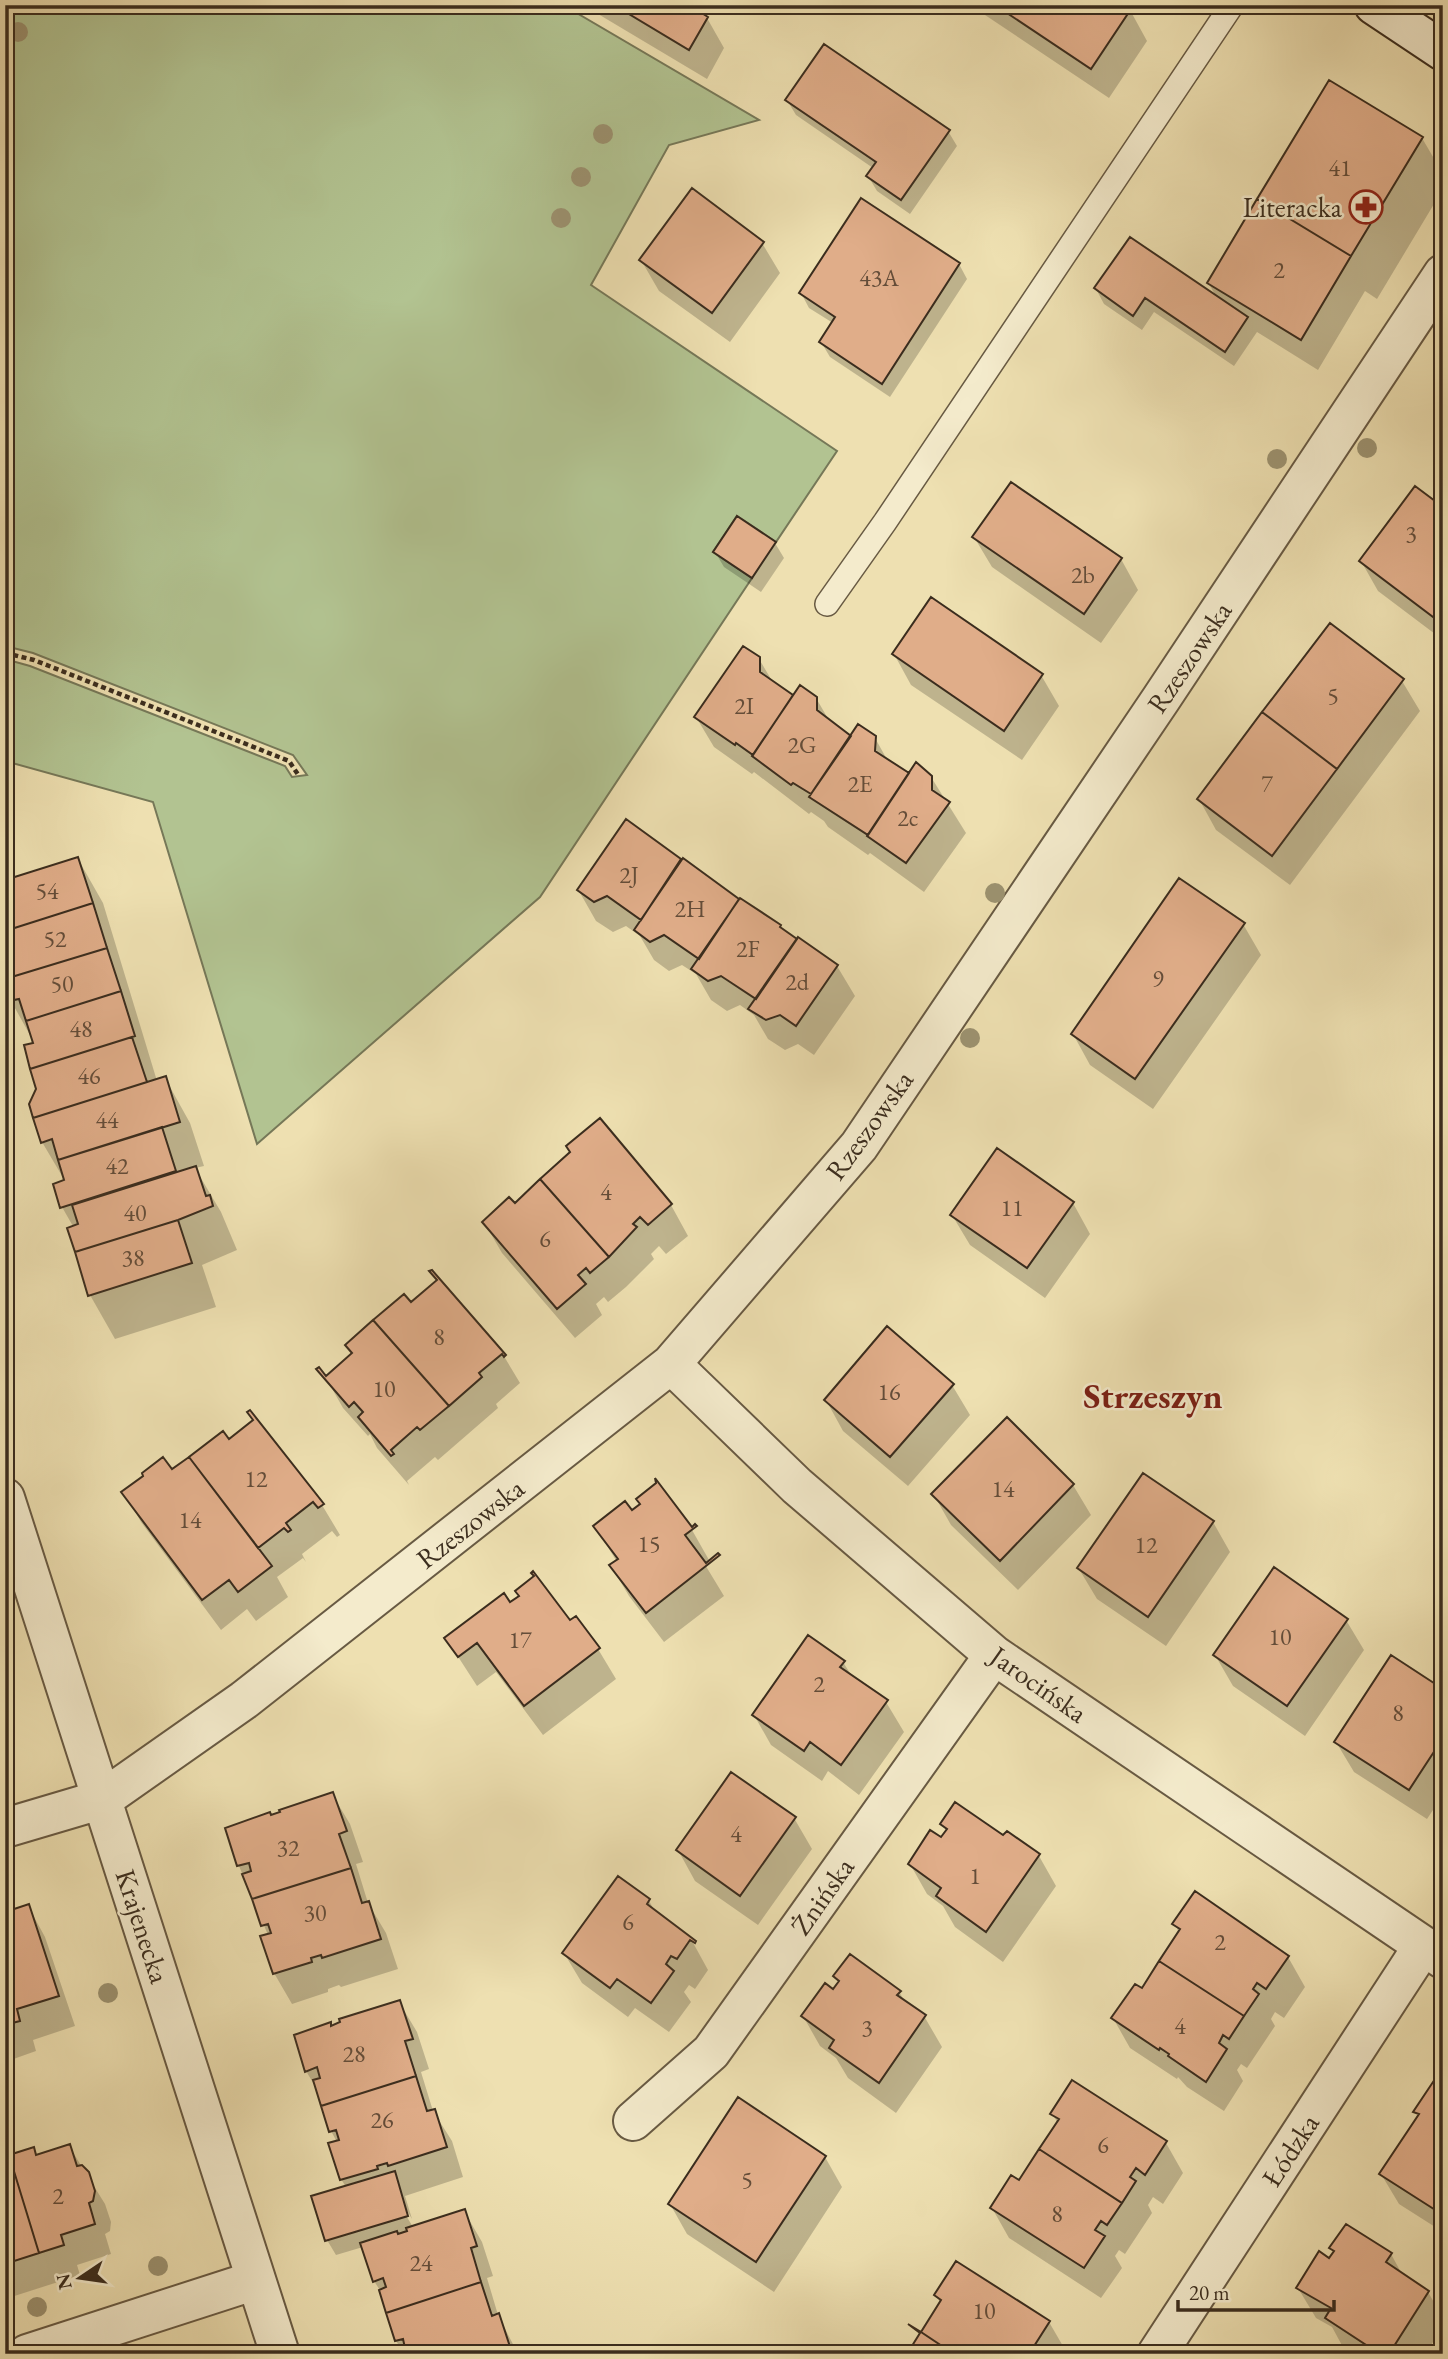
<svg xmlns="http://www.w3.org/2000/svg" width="1448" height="2359" font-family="'EB Garamond',serif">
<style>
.green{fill:#b2c391;stroke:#767858;stroke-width:2}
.shadow{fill:#0003}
.building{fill:#e0ad89;stroke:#3b2d1e;stroke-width:2}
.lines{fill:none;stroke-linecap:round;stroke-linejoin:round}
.lane-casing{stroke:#685a43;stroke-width:26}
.street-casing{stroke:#685a43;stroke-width:42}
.secondary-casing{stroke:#3b2d1e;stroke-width:42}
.path{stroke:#3b2d1e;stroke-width:4.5;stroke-dasharray:5 3.5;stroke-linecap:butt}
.lane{stroke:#f4ebcc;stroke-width:23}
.street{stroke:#f4ebcc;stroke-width:38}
.secondary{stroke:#f4ebcc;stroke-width:38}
.tree{fill:#9c9270}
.labels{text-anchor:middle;stroke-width:5;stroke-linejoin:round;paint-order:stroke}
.number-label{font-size:24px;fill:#644d39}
.poi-label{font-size:28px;fill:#3b2d1e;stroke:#f4ebcc;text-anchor:end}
.street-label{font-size:28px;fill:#3b2d1e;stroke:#f4ebcc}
.district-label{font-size:35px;font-weight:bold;fill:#7a1f14;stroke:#f4ebcc}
</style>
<rect width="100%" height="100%" fill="#eee0b1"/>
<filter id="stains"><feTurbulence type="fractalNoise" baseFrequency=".00286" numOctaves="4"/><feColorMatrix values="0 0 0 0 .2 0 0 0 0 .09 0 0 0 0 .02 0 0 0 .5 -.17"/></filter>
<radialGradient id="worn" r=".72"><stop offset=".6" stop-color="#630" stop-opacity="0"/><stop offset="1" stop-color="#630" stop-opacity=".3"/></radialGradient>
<path class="green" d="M5 5H563L759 120 669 145 591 285 837 451 776 542 737 516 713 552 752 578 540 897 257 1144 153 802 5 761V659L30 666 285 766 292 777 307 775 293 755 33 653 5 646Z"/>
<path class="shadow" d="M583 5H685L707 18 724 48 707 79Z
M970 5H1122L1130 10 1147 41 1109 98Z
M787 100 948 131 957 146 910 214 877 191 868 176 873 168 796 115Z
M1422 138 1443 174V189L1377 299 1365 291 1318 370 1257 332 1234 366 1154 312 1142 330 1104 304 1096 289 1217 298 1209 284Z
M762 243 780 273 730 342 659 291 641 260Z
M959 264 967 279 890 397 830 357 821 342 833 323 809 308 801 293Z
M1443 509V640L1378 591 1361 561Z
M974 537 1121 559 1138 590 1101 643 992 567Z
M775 543 784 558 761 592 724 567 715 552Z
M894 654 1041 675 1059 706 1022 760 911 685Z
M759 659 774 684 793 698H816L830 722 852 738H875L889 763 909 776 931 777 966 833 924 892 870 853 868 855 828 827 824 821 811 812 809 814 754 772 752 774 714 747 696 717Z
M1402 681 1420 711 1290 885 1216 830 1199 799Z
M667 852 681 862 683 860 739 901 780 926 783 931 837 966 855 996 814 1055 798 1044 785 1050 768 1039 754 1015 740 1005 727 1011 711 1000 696 974 682 965 669 971 654 960 640 936 626 926 613 932 596 921 579 891Z
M78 859 103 903 157 1081 165 1078 190 1123 204 1166 195 1168 221 1212 237 1250 202 1265 216 1307 115 1339 90 1295 74 1228 62 1207 65 1181 42 1142 38 1090 26 1046 35 1044 11 1001 5 984V882Z
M1243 924 1261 955 1153 1109 1090 1065 1073 1034Z
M600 1121 671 1205 688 1236 666 1254 659 1246 651 1254 654 1259 626 1287 608 1302 604 1297 596 1304 602 1315 575 1338 502 1253 484 1222 515 1205 572 1153Z
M1073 1203 1090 1234 1045 1298 970 1245 952 1215Z
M347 1345 502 1353 520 1383 496 1404 498 1408 438 1460 435 1457 407 1481 409 1485 377 1448 370 1434 368 1436 343 1408 326 1378 352 1355Z
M952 1385 970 1415 908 1486 843 1431 826 1400Z
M1007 1420 1073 1485 1091 1515 1018 1590 951 1525 934 1495Z
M228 1441 322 1505 340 1535 337 1537 332 1531 302 1554 306 1562 303 1558 277 1577 288 1597 256 1621 247 1609 221 1630 141 1522 124 1492 172 1472Z
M1213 1522 1230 1552 1166 1646 1097 1599 1079 1569Z
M595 1526 692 1530 709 1560 704 1563 724 1596 664 1642 629 1596 611 1566 617 1562Z
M510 1605 570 1622 598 1649 616 1679 543 1735 496 1672 477 1686 446 1638Z
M1346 1620 1364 1650 1305 1736 1233 1686 1215 1655Z
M843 1662 853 1678 886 1702 904 1732 859 1795 828 1771 822 1781 771 1745 754 1715Z
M1443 1691V1795L1427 1819 1354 1772 1336 1742Z
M332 1794 350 1824 363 1862 356 1864 368 1903 386 1933 398 1969 341 1987 339 1985 328 1989V1992L292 2004 274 1973 268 1935 239 1866 227 1829 271 1817Z
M794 1818 812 1849 758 1925 695 1881 678 1850Z
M942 1824 1003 1838 1039 1856 1056 1886 1003 1962 955 1927 943 1906 927 1894 910 1864 941 1840 947 1832Z
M649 1901 656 1913 691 1939 708 1970 695 1989 689 1985 684 1992 691 2002 669 2032 635 2008 628 2017 582 1983 564 1953Z
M28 1906 45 1937 75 2026 33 2040 36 2051 5 2062V1914Z
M1175 1924 1288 1957 1305 1987 1284 2018 1275 2012 1271 2019 1275 2026 1247 2068 1241 2064 1237 2070 1243 2081 1224 2111 1187 2087 1178 2077 1177 2079 1130 2048 1113 2018 1143 1991 1179 1933Z
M836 1976 899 1992 906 2003 924 2016 942 2047 896 2113 848 2078 836 2058 820 2046 803 2016 833 1991 839 1983Z
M399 2002 417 2032 429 2069 421 2072 433 2111 452 2141 463 2177 405 2196 412 2219 405 2207 402 2209 413 2227 464 2211 482 2242 493 2276 487 2278 498 2315 518 2354H398L402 2350 396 2341 383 2295 374 2281 363 2247 336 2255 327 2240 346 2187 341 2179 337 2142 331 2131 318 2091 306 2071 332 2027Z
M1443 2086V2232L1399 2204 1381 2174 1419 2117 1416 2112Z
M1052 2114 1166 2143 1183 2173 1163 2204 1153 2197 1148 2205 1152 2213 1125 2254 1119 2250 1115 2256 1122 2268 1101 2298 1009 2238 992 2208 1019 2182 1058 2123Z
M69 2146 105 2204 111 2222 110 2231 105 2234 111 2254 77 2265 80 2275 5 2299V2158L33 2149 38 2156Z
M825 2157 842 2187 774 2292 687 2234 670 2204Z
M1331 2248 1391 2254 1403 2276 1428 2292 1443 2318V2327L1425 2354H1352L1344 2349 1332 2327 1316 2318 1298 2288 1330 2261 1334 2254Z
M936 2295 1049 2322 1067 2353 909 2354 941 2304Z"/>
<path class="building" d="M614 5H689L708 17 689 50Z
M995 5H1125L1131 9 1091 69Z
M824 44 950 130 901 200 866 176 876 162 785 100Z
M1329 80 1423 137 1351 256 1257 199Z
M692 188 764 242 712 313 639 260Z
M861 198 960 263 882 384 819 342 835 317 799 293Z
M1257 199 1351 256 1301 340 1207 283Z
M1130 237 1248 317 1225 352 1145 298 1133 316 1094 288Z
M1011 482 1122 558 1084 614 972 537Z
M1415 486 1443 507 1441 623 1359 561Z
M737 516 776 542 752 578 713 552Z
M931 597 1043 674 1004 731 892 654Z
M1330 623 1404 679 1337 769 1262 712Z
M743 646 760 657V672L793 695 753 755 736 743 735 745 694 717Z
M800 685 817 697V710L851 736 811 794 793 783 791 785 752 756Z
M1262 712 1337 769 1272 856 1197 799Z
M858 724 876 736 875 751 909 773 868 835 809 797Z
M916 762 932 776V790L950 802 906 863 867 836Z
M626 819 681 859 641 920 607 896 594 902 577 890Z
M78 857 93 903 5 931V880Z
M683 858 739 899 699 959 664 935 650 942 634 930Z
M1179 878 1245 923 1135 1079 1071 1034Z
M740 898 781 925 780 927 797 939 756 999 721 976 708 981 691 969Z
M93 903 107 948 5 979V931Z
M798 937 838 965 796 1026 780 1015 766 1020 748 1009Z
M107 948 121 991 26 1021 19 999 9 1001 5 979Z
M121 991 135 1036 30 1069 24 1045 33 1043 26 1021Z
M132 1037 147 1082 33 1118 29 1104 36 1089 30 1069Z
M166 1076 180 1122 58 1160 52 1139 41 1143 33 1118Z
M600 1118 672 1204 648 1225 640 1217 633 1224 637 1227 609 1257 540 1179 570 1152 566 1146Z
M162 1127 176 1171 60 1208 53 1184 64 1180 58 1160Z
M997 1148 1074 1202 1027 1268 950 1215Z
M196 1166 206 1196 210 1195 213 1206 178 1220 75 1252 67 1228 78 1224 72 1205Z
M540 1179 609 1257 590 1273 586 1268 578 1275 586 1284 557 1309 482 1222 509 1197 515 1203Z
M178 1220 192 1263 88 1296 75 1252Z
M432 1270 506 1355 504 1357 502 1354 479 1373 482 1377 449 1406 373 1320 404 1294 411 1302 437 1280 429 1271Z
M373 1320 449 1406 420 1430 417 1427 391 1450 394 1454 391 1456 358 1417 363 1412 354 1402 349 1407 316 1369 319 1367 326 1376 352 1353 345 1345Z
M887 1326 954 1384 890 1457 824 1400Z
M250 1410 324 1504 318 1508 313 1502 286 1523 291 1530 288 1532 284 1528 258 1548 189 1457 223 1431 229 1439 253 1420 247 1412Z
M1007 1417 1074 1484 1000 1561 931 1494Z
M163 1457 172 1469 189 1457 272 1566 238 1592 229 1580 202 1600 121 1492 143 1476 142 1473Z
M1143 1473 1214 1521 1148 1617 1077 1568Z
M655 1478 692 1527 695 1524 697 1526 685 1535 706 1563 718 1553 720 1555 646 1613 609 1565 618 1559 593 1526 625 1501 632 1510 640 1504 636 1499 656 1483Z
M1274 1567 1348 1619 1287 1706 1213 1655Z
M533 1571 570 1620 576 1616 600 1648 524 1706 477 1643 458 1657 444 1638 504 1593 510 1602 519 1596 515 1591 534 1576 531 1573Z
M808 1635 845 1661 840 1667 888 1700 841 1765 810 1742 804 1751 752 1715Z
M1391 1655 1443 1689V1738L1409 1790 1334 1742Z
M731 1772 796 1817 740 1896 676 1850Z
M333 1792 347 1831 339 1834 351 1868 252 1899 242 1874 251 1871 249 1863 237 1866 225 1828 270 1812 271 1815 280 1812 279 1810Z
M955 1802 1003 1835 1007 1831 1040 1854 986 1932 936 1896 941 1888 908 1864 930 1830 941 1837 947 1829 940 1824Z
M351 1868 362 1903 369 1901 381 1939 322 1958 321 1955 311 1958 312 1962 273 1974 260 1936 271 1933 268 1924 261 1926 252 1899Z
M618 1876 650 1899 647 1904 696 1941 695 1943 690 1940 677 1959 671 1956 666 1964 674 1971 651 2003 617 1979 610 1988 562 1953Z
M1195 1891 1289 1956 1266 1989 1257 1983 1253 1989 1259 1994 1244 2016 1159 1961 1180 1929 1172 1924Z
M29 1904 59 1996 17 2009 20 2021 5 2025V1912Z
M850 1954 901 1991 897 1995 926 2015 879 2083 829 2048 834 2040 801 2016 825 1983 833 1989 839 1981 833 1976Z
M1159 1961 1244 2016 1229 2039 1223 2035 1219 2043 1227 2049 1206 2082 1168 2056 1169 2054 1160 2048 1159 2050 1111 2018 1135 1984 1142 1988Z
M400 2000 413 2039 405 2041 416 2076 321 2106 313 2080 320 2078 317 2067 305 2072 294 2035 331 2022V2026L340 2022 339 2019Z
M416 2076 427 2111 435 2109 447 2147 388 2166 387 2163 377 2166 378 2169 340 2180 328 2143 339 2140 336 2130 329 2132 321 2106Z
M1435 2079 1443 2084V2209L1440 2213 1379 2174 1419 2114 1413 2112Z
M1072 2080 1167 2141 1145 2175 1136 2168 1130 2177 1136 2181 1122 2203 1039 2149 1059 2119 1050 2114Z
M738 2097 826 2156 756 2262 668 2204Z
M70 2144 77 2166 82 2165 89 2172 95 2191 93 2201 89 2203 95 2224 61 2235 64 2245 39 2253 9 2155 34 2147 36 2155Z
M1039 2149 1122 2203 1107 2225 1101 2221 1095 2230 1105 2236 1084 2268 990 2208 1011 2175 1019 2180Z
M9 2155 39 2253 5 2264V2156Z
M395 2171 408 2216 325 2241 311 2196Z
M465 2209 477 2246 471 2248 481 2282 386 2313 379 2290 386 2287 383 2278 373 2282 360 2243 397 2231 398 2234 407 2231 406 2228Z
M1346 2224 1392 2253 1386 2262 1429 2291 1389 2354H1380L1325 2318 1331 2308 1296 2288 1319 2251 1329 2258 1334 2251 1329 2248Z
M956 2261 1050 2321 1029 2354 1017 2350 1014 2354H954L921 2332 941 2300 934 2295Z
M481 2282 492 2316 499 2313 512 2353 396 2354 395 2351 405 2348 403 2339 395 2341 386 2313Z
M908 2324 921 2332 954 2354H907L920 2333Z"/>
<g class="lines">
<defs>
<path id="lane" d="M827 604 885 522 1232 5"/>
<path id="street" d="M671 1364 797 1486 994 1655 1443 1959
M5 1498 280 2354
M5 1828 103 1799 244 1700 671 1364 859 1146 1161 699 1443 274
M633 2121 711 2052 994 1655
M27 2354 256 2280
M1157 2354 1423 1946"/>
<path id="secondary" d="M1374 5 1443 51"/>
</defs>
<use href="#lane" class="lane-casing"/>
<use href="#street" class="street-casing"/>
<use href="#secondary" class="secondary-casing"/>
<path class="path" d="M5 653 34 660 289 761 299 776"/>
<use href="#lane" class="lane"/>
<use href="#street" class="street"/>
<use href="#secondary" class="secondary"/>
</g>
<g class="tree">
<circle cx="18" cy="32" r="10"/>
<circle cx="603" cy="134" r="10"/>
<circle cx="581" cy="177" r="10"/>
<circle cx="561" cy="218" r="10"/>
<circle cx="1367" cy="448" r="10"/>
<circle cx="1277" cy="459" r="10"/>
<circle cx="995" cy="893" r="10"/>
<circle cx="970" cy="1038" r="10"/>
<circle cx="108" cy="1993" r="10"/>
<circle cx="158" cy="2266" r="10"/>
<circle cx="37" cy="2307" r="10"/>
</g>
<defs>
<symbol id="pharmacy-ring" viewBox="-11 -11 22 22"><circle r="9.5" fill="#f4ebcc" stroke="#8f2418" stroke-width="1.5"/><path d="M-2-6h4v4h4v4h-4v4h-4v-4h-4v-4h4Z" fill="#8f2418"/></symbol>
</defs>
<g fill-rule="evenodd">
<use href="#pharmacy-ring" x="1347" y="188" width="38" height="38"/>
</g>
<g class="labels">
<g class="number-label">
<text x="1340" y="176">41</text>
<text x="1279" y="278">2</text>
<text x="879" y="286">43A</text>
<text x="1411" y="542">3</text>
<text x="1083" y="583">2b</text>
<text x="1333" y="704">5</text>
<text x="744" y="714">2I</text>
<text x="802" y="753">2G</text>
<text x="860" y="792">2E</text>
<text x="1267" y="792">7</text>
<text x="908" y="826">2c</text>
<text x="629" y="883">2J</text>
<text x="47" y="899">54</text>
<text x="690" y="917">2H</text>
<text x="55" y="947">52</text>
<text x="748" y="957">2F</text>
<text x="1158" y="987">9</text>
<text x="797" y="990">2d</text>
<text x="62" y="992">50</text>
<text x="81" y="1037">48</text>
<text x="89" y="1084">46</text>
<text x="107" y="1128">44</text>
<text x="117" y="1174">42</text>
<text x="606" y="1200">4</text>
<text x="1012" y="1216">11</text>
<text x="135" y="1221">40</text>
<text x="545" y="1247">6</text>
<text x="133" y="1266">38</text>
<text x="439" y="1345">8</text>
<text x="384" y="1397">10</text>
<text x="889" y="1400">16</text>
<text x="256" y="1487">12</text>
<text x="1003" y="1497">14</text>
<text x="190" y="1528">14</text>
<text x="649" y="1552">15</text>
<text x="1146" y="1553">12</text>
<text x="1280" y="1645">10</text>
<text x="520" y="1648">17</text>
<text x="819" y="1692">2</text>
<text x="1398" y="1721">8</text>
<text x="736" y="1842">4</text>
<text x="288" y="1856">32</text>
<text x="975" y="1884">1</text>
<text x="315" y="1921">30</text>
<text x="628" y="1930">6</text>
<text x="1220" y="1950">2</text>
<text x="1180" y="2034">4</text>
<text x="867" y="2036">3</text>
<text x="354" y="2062">28</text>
<text x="382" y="2128">26</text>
<text x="1103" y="2153">6</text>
<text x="747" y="2188">5</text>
<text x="58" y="2204">2</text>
<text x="1057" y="2222">8</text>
<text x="421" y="2271">24</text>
<text x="984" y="2319">10</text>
</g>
<g class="poi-label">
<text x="1342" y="217">Literacka</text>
</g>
<g class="street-label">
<text transform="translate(1189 657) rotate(-56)" y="10">Rzeszowska</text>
<text transform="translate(869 1125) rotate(-54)" y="10">Rzeszowska</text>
<text transform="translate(470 1523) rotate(-38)" y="10">Rzeszowska</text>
<text transform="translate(1039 1684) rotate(35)" y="10">Jarocińska</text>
<text transform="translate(822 1896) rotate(-55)" y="10">Żnińska</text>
<text transform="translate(143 1926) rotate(72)" y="10">Krajenecka</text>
<text transform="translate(1290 2150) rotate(-57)" y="10">Łódzka</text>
</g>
<g class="district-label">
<text x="1153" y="1408">Strzeszyn</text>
</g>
</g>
<rect width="1448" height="2359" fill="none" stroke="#eee0b1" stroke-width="28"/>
<rect x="7" y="7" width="1434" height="2345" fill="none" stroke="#3b2d1e" stroke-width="3.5"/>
<rect x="14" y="14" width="1420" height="2331" fill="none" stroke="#3b2d1e" stroke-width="2"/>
<g transform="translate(80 2278) rotate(257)" stroke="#f4ebcc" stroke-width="5" paint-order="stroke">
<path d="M0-5L12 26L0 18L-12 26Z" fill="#3b2d1e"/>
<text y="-10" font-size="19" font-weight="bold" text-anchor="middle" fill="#3b2d1e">N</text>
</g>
<path d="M1178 2300v10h156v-10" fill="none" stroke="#3b2d1e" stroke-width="3.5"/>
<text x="1189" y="2300" font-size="21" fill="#3b2d1e" stroke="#f4ebcc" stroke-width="5" paint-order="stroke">20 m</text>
<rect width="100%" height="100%" filter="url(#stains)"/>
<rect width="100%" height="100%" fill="url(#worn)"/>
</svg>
